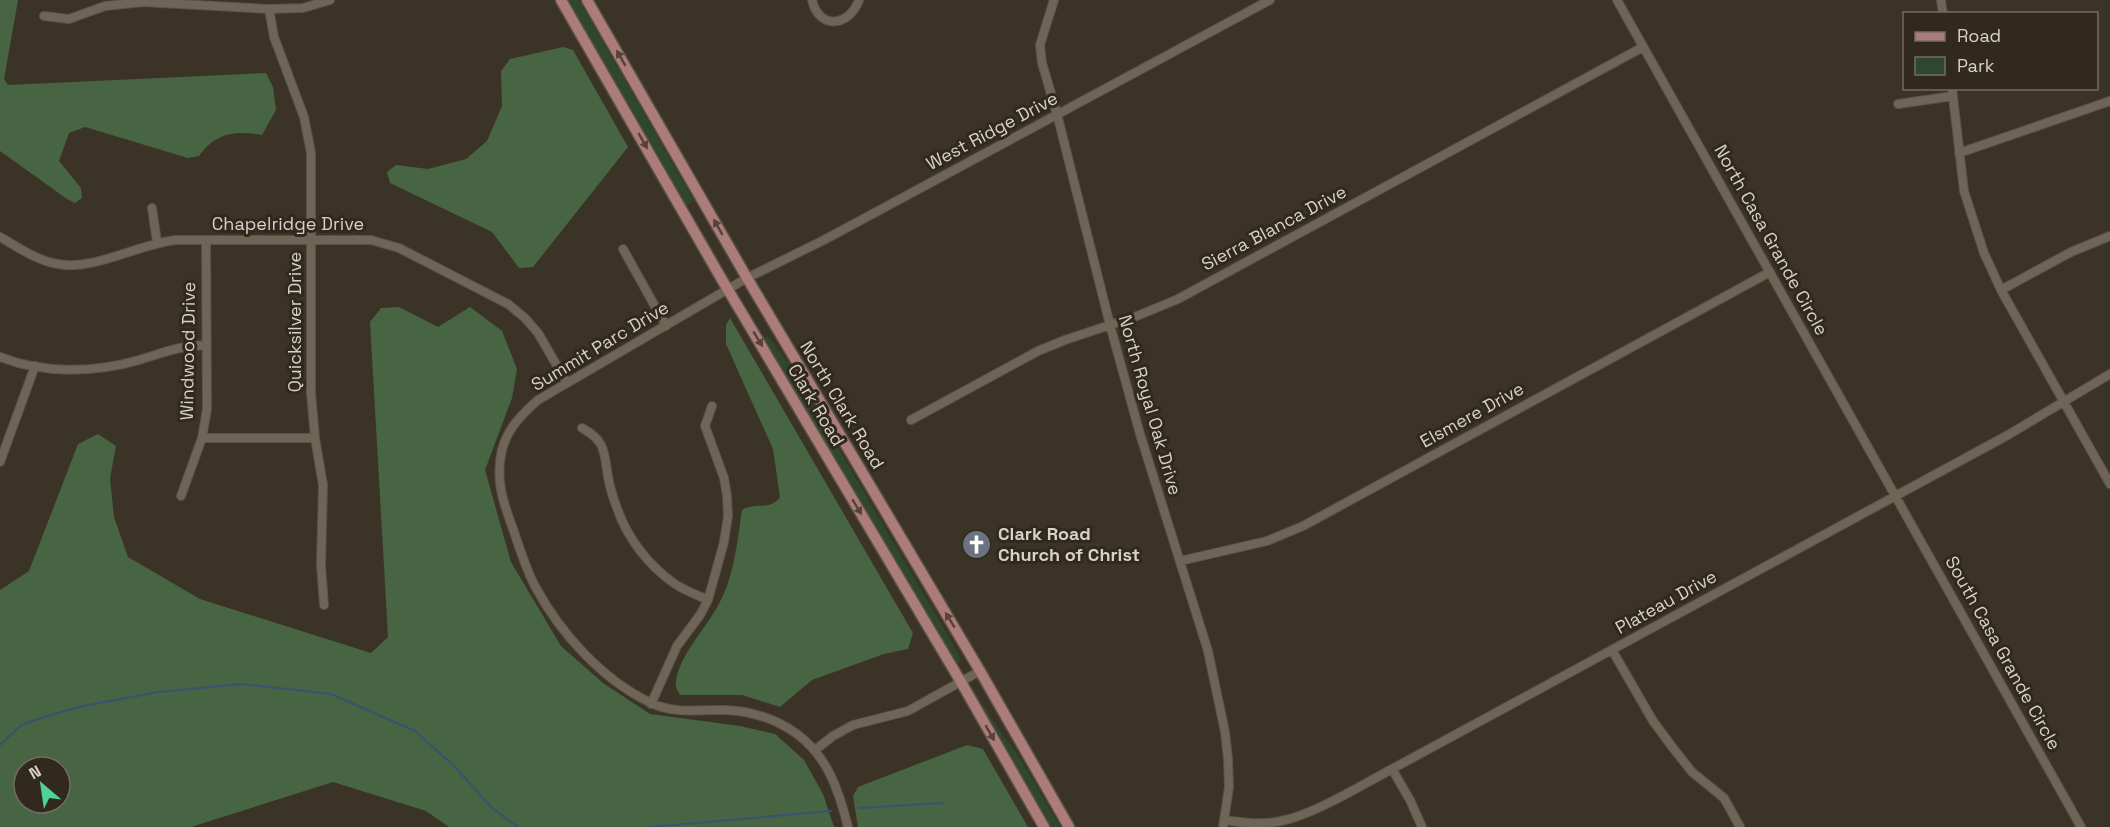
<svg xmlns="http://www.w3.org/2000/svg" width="2110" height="827" font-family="'Space Grotesk',sans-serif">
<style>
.green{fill:#2f472c}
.forest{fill:#476443;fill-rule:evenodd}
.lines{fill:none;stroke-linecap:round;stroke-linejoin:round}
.stream{stroke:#385272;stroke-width:2}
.minor-casing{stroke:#595247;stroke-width:10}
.major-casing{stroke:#595247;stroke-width:13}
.minor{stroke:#6e6557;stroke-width:8}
.major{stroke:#ac7c79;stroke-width:10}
.oneway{fill:#564239}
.labels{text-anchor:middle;stroke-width:6;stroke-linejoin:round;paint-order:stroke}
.street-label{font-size:18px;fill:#d6d1c9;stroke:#31291d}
.poi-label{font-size:18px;font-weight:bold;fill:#d6d1c9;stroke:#31291d;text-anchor:start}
</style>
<rect width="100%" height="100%" fill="#3c3327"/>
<path class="green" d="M568 0H579L694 201 686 205 681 196Z
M768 336 789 364 958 653 961 661 955 664 763 339Z
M977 695 1000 731 1018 755 1060 827H1049L974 696Z"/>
<path class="forest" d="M0 0H18L4 79 8 85 266 73 273 87 276 110 262 135C235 130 215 133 199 156L188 158 85 127 69 133 59 161 81 188 82 198 75 203 67 199 0 151Z
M563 47 573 50 628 147 533 267 519 268 492 232 390 183 387 172 396 165 428 169 466 159 487 141 502 106 501 71 510 59Z
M399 307 438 327 470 307 502 331 517 369 512 398 485 470 511 562 561 646 603 683 650 714 740 726 775 734 804 760 823 794 834 827H449L426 811 333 782 191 827H0V590L29 571 78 444 98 434 116 446 110 478 114 517 128 557 200 599 371 653 388 637 370 322 381 308ZM24 767H60V803H24Z
M730 318 913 633 908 649 884 654 812 680 780 707 742 695H680C678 691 675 687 676 682 678 658 704 630 716 609 734 580 737 543 742 510 755 502 771 511 780 497L773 449 726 344V325Z
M967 745 983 749 1028 827H858L853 796 858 787Z"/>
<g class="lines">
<path class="stream" d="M0 745 21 725 47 716 83 706 158 692 242 684 331 694 415 731 454 766 492 808 518 827
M859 808 943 803
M650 827 831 811"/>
<defs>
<path id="minor" d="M812 0C819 30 849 27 859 0
M1054 0 1040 45 1042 63 1057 114 1110 325 1140 434 1208 651 1225 732 1228 759 1229 787 1223 827
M1617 0 2081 827
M1941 0 1943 14
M269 9 274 37 304 117 311 153V393L315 438 323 485 321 565 324 605
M44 16 69 19 105 6 143 2 269 9 303 8 330 0
M1952 88 1964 191 1984 253 2001 290 2110 484
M1898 104 1953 96
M1959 153 2110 101
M152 208 157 242
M0 237C18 247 37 261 58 264 94 271 138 244 176 240H371L399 248 508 304 525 318 538 333 567 383
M623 249 666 326
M2001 290 2071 252 2110 236
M0 357C43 374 95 373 139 360 166 352 177 346 207 345
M911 420 1038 351 1065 340 1137 316 1178 299 1643 47
M582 428C606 441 604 452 608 477 610 487 613 498 617 508 627 538 649 566 675 584 684 590 697 595 708 600
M202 438H315
M0 462 35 366
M181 496 202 438 207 409 206 240
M1180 561 1267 541 1303 526 1770 272
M1612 650 1653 721 1673 748 1692 772 1724 798 1740 827
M651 704 677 646 700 615 708 600 724 542 728 516 727 496 724 478 705 426 712 406
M815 750 833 736 853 725 908 711 980 671
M1392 769 1410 800 1422 827
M1225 820C1244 823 1262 825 1281 821 1313 815 1362 785 1392 769L2008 435 2110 374
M848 827C839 791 828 757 797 734 776 719 751 711 725 710 698 709 675 715 649 702 602 679 561 634 536 588 526 570 520 549 513 529 503 502 495 479 502 450 507 429 523 413 538 400L747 278 824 240 1270 0"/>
<path id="major" d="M561 0 721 278 961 682 1044 827
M587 0 747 278 980 671 1069 827"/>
</defs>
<use href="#minor" class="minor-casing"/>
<use href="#major" class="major-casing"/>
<use href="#minor" class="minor"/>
<use href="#major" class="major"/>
</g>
<defs><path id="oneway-solid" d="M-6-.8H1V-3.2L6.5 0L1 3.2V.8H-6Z" transform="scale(1.5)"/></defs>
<g class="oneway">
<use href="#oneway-solid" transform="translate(621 58) rotate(-120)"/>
<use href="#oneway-solid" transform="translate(643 141) rotate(60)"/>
<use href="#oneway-solid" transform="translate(718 227) rotate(-120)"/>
<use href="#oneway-solid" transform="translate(758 339) rotate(59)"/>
<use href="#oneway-solid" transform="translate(857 507) rotate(59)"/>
<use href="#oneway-solid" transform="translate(950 620) rotate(-121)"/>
<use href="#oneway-solid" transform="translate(990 733) rotate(60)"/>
</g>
<defs>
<symbol id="church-disc" viewBox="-11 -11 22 22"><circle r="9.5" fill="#6b7280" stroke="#31291d"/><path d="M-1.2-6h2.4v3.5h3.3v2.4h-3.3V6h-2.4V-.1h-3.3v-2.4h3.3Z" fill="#fff"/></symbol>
</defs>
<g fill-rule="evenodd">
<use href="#church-disc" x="960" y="528" width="33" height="33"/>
</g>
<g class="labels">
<g class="street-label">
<text transform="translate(992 131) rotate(-28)" y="6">West Ridge Drive</text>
<text x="288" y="230">Chapelridge Drive</text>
<text transform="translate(1274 228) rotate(-28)" y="6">Sierra Blanca Drive</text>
<text transform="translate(1771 240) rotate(61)" y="6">North Casa Grande Circle</text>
<text transform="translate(295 322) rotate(-90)" y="6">Quicksilver Drive</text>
<text transform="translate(600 346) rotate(-31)" y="6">Summit Parc Drive</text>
<text transform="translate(188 351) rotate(-89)" y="6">Windwood Drive</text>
<text transform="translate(816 405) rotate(59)" y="6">Clark Road</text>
<text transform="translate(842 405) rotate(59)" y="6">North Clark Road</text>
<text transform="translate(1150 405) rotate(74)" y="6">North Royal Oak Drive</text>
<text transform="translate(1472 415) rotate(-29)" y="6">Elsmere Drive</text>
<text transform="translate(1666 602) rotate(-29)" y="6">Plateau Drive</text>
<text transform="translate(2003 653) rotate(61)" y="6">South Casa Grande Circle</text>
</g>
<g class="poi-label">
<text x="998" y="540">Clark Road<tspan x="998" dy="21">Church of Christ</tspan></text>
</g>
</g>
<rect x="1903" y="12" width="195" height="78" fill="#31291d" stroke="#736c62" stroke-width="1.5"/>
<rect x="1915" y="32" width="30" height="9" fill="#ac7c79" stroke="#736c62" stroke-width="1.5"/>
<text x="1957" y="42" font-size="18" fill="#d6d1c9">Road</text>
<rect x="1915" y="57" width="30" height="18" fill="#2f472c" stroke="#736c62" stroke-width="1.5"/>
<text x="1957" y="72" font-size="18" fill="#d6d1c9">Park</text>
<g transform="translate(42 785) rotate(331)"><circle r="28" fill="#31291d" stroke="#736c62" stroke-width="1.5"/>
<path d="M0-4.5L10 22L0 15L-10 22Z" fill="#51d397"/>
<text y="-9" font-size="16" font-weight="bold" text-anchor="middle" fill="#d6d1c9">N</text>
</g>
</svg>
